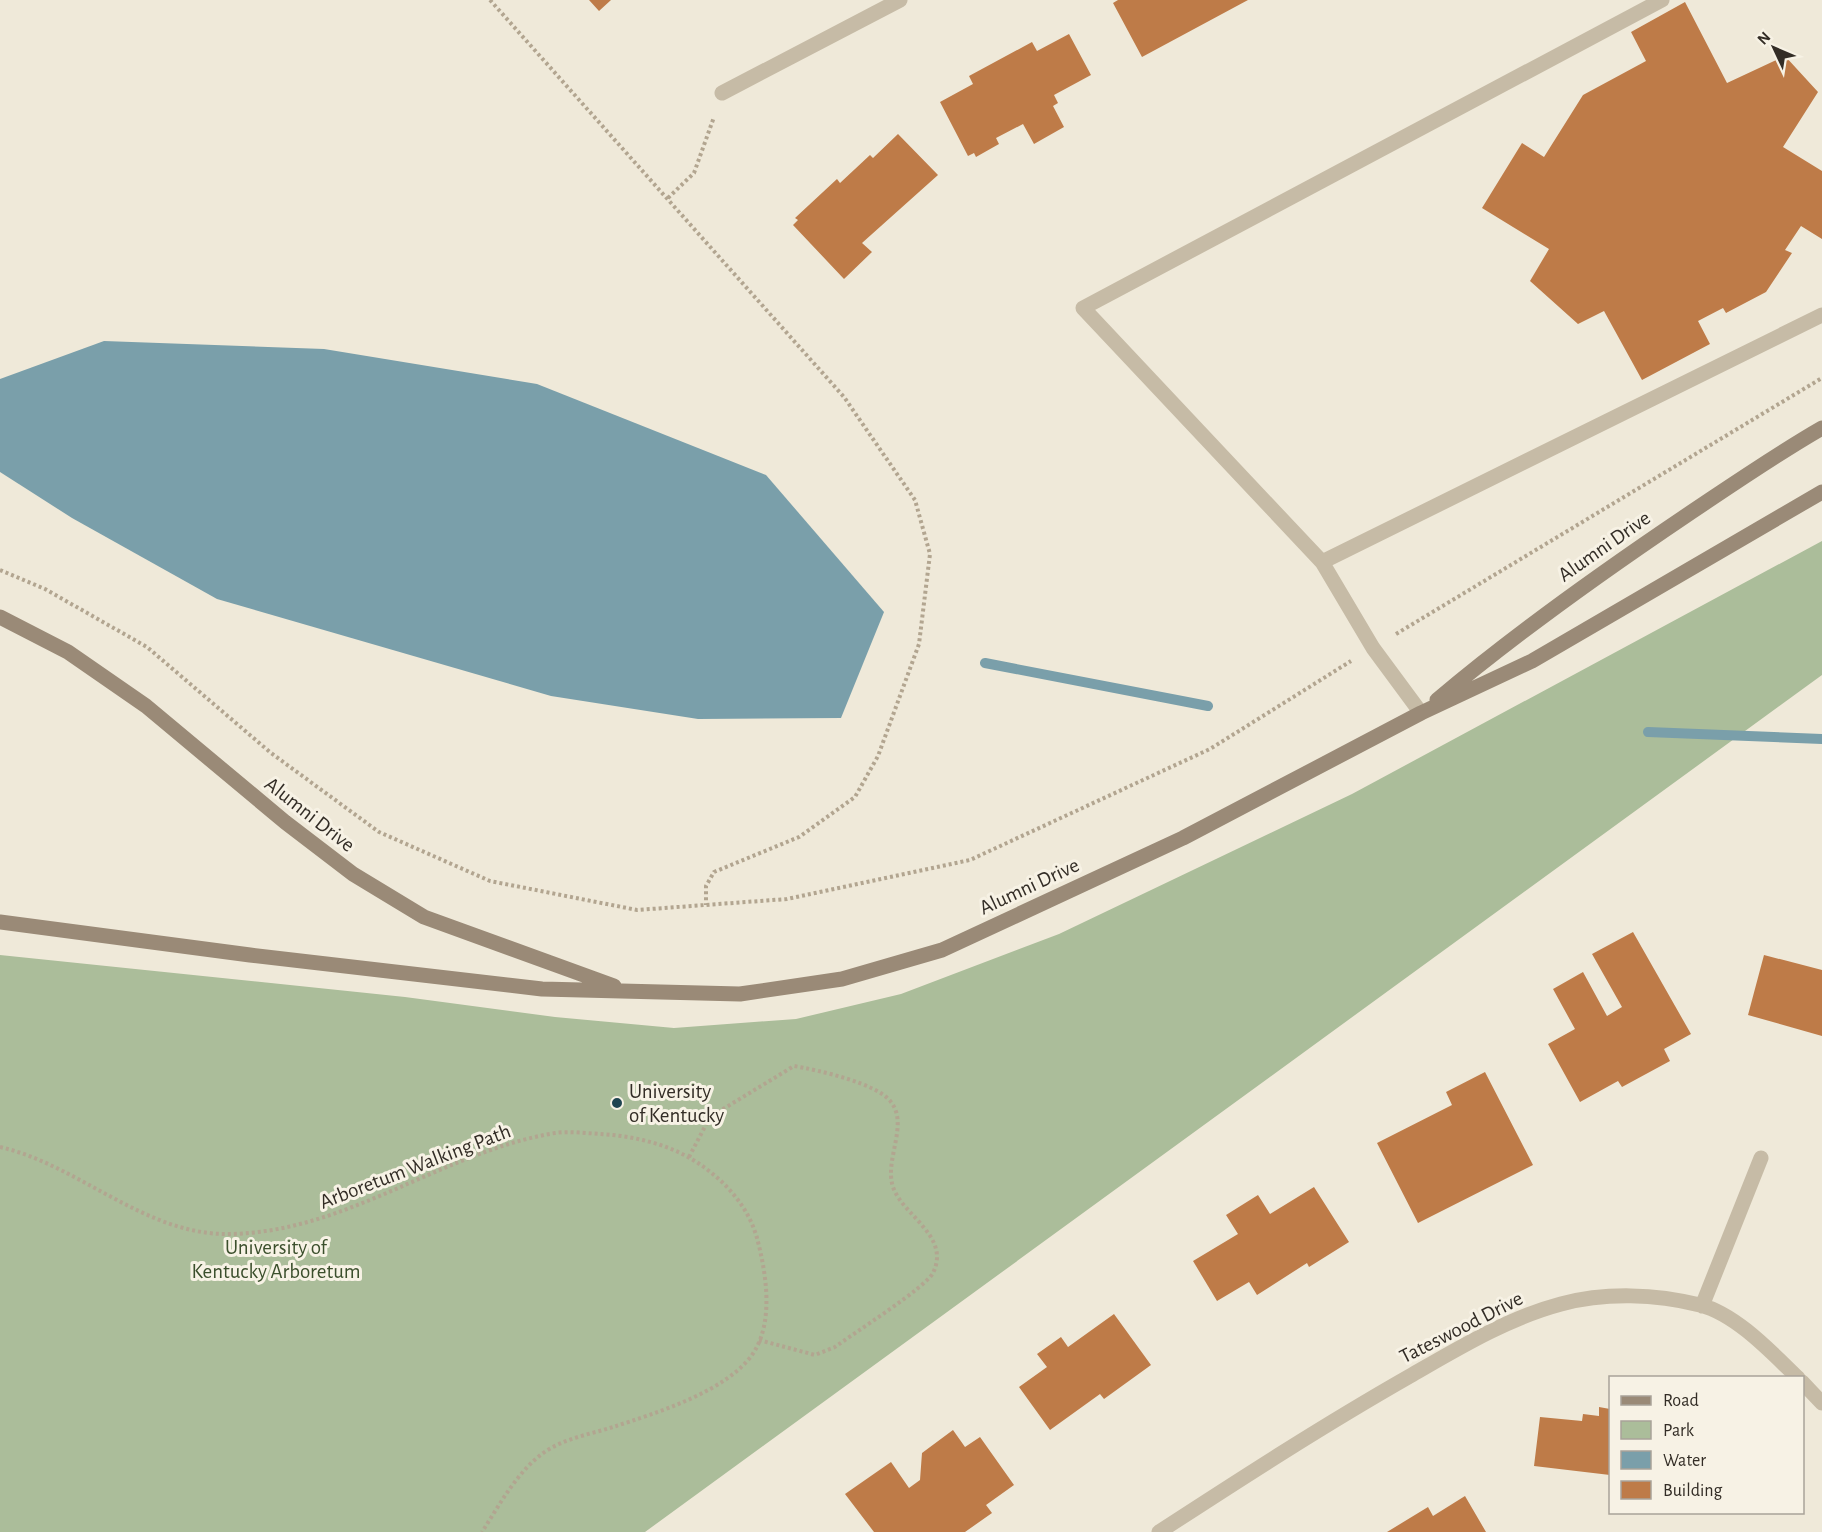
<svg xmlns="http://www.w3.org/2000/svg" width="1822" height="1532" font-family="'Alegreya Sans',sans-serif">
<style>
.green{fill:#abbd9a}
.water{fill:#7a9faa}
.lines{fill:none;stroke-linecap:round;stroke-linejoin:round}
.stream{stroke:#7a9faa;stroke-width:10}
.building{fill:#be7b48}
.path{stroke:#b2a590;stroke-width:4;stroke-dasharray:3 3;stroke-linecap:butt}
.service{stroke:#c6bba6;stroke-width:15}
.minor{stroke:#c6bba6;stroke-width:15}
.secondary{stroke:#9a8a77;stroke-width:15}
.poi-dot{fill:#1f4451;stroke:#f7f2e5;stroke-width:2}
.labels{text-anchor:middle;stroke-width:6;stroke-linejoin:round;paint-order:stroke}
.street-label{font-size:21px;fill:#332d26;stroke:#f7f2e5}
.poi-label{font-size:21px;fill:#332d26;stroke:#f7f2e5;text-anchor:start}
.park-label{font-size:21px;fill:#3b4f2c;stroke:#f7f2e5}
</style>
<rect width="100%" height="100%" fill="#efe9d9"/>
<path class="green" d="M1822 541V675L645 1532H0V955L405 997 555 1017 674 1028 796 1019 901 994 1059 934 1352 794Z"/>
<path class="water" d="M104 341 324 349 537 384 766 475 884 612 841 718 698 719 551 696 217 599 72 518 0 472V379Z"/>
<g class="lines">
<path class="stream" d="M985 663 1208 706
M1648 732 1822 739"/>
</g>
<path class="building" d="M589 0H611L599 11Z
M1118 0H1248L1142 57 1113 3Z
M1685 2 1727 83 1785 56 1818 92 1783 147 1822 171V239L1801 226 1785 250 1792 253 1766 292 1726 313 1723 308 1698 321 1710 344 1642 380 1604 311 1578 324 1530 281 1549 249 1482 208 1522 143 1544 157 1583 95 1646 61 1631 32Z
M1069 34 1091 75 1054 95 1058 103 1053 106 1064 127 1034 144 1023 124 996 138 999 144 976 157 974 153 968 156 940 102 973 84 969 76 1032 42 1037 51Z
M898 134 938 175 862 243 872 252 844 279 793 225 798 220 795 218 837 179 840 183 870 155 873 158Z
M1633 932 1691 1034 1664 1049 1670 1061 1622 1087 1618 1081 1580 1102 1548 1044 1575 1029 1553 989 1583 972 1607 1016 1622 1007 1592 954Z
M1764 955 1822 970V1036L1748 1015Z
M1485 1072 1533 1165 1418 1223 1377 1143 1452 1105 1446 1092Z
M1314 1187 1349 1242 1309 1267 1307 1263 1257 1295 1249 1282 1217 1301 1193 1261 1238 1234 1226 1215 1258 1195 1270 1214Z
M1114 1314 1151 1365 1104 1399 1100 1394 1050 1430 1019 1387 1047 1367 1037 1354 1061 1337 1068 1347Z
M1599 1407 1610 1409V1475L1534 1466 1540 1417 1582 1421 1583 1414 1599 1416Z
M953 1430 965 1447 980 1437 1014 1485 986 1505 992 1513 965 1532H874L845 1494 891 1462 909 1488 920 1480 922 1453Z
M1465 1496 1486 1532H1387L1428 1507 1433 1516Z"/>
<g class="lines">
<path class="path" d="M490 0 844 397 915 500 930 554 919 644 878 756 855 797 799 837 714 872 706 886V905
M668 198 694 173 714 117
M0 570 45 589 147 647 271 753 379 832 490 881 637 910 787 899 970 860 1210 749 1351 661
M1396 634 1822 378
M0 1147C79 1165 145 1235 228 1234 346 1233 441 1152 555 1133 569 1131 585 1133 600 1134 634 1136 669 1144 698 1163 725 1181 748 1206 757 1238 766 1272 774 1320 754 1352 729 1391 656 1413 613 1427 591 1434 566 1438 546 1451 518 1470 500 1504 482 1532
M689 1157 710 1117 794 1066C817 1070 877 1083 891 1102 909 1125 884 1160 893 1187 903 1216 951 1236 933 1273 925 1288 854 1333 835 1347L815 1355 759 1340"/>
<path class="service" d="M1322 562 1822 315
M1421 713 1373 648 1322 562 1083 308 1662 0"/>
<path class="minor" d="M722 93 900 0
M1702 1306 1761 1158
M1802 1382 1822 1403
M1159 1532C1242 1478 1324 1425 1410 1376 1457 1349 1508 1318 1561 1304 1606 1292 1656 1294 1700 1305 1736 1314 1772 1353 1798 1378"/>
<path class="secondary" d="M0 617 68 652 146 706 285 822 353 874 424 917 614 986
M1437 700C1516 633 1601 573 1687 515 1732 485 1775 455 1822 428
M0 922 250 955 542 989 740 994 842 979 942 950 1183 838 1421 713 1532 661 1822 492"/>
</g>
<circle class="poi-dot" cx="617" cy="1103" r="6"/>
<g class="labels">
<g class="street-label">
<text transform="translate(1604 546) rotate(-35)" y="7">Alumni Drive</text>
<text transform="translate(310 814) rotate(38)" y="7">Alumni Drive</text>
<text transform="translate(1029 886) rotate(-25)" y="7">Alumni Drive</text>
<text transform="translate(415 1166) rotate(-21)" y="7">Arboretum Walking Path</text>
<text transform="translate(1461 1327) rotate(-27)" y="7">Tateswood Drive</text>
</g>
<g class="poi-label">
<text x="629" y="1098">University<tspan x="629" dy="24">of Kentucky</tspan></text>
</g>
<g class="park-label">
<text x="276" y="1254">University of<tspan x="276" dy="24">Kentucky Arboretum</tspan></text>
</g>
</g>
<rect x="1609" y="1376" width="195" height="138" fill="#f7f2e5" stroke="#a9a399" stroke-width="1.5"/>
<rect x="1621" y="1396" width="30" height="9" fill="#9a8a77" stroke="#a9a399" stroke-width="1.5"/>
<text x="1663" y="1406" font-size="18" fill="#332d26">Road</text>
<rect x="1621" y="1421" width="30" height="18" fill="#abbd9a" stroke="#a9a399" stroke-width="1.5"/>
<text x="1663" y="1436" font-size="18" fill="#332d26">Park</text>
<rect x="1621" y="1451" width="30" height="18" fill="#7a9faa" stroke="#a9a399" stroke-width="1.5"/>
<text x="1663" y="1466" font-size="18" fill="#332d26">Water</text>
<rect x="1621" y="1481" width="30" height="18" fill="#be7b48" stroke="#a9a399" stroke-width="1.5"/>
<text x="1663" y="1496" font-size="18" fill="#332d26">Building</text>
<g transform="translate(1774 48) rotate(314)" stroke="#f7f2e5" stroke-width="4.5" paint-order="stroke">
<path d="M0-4.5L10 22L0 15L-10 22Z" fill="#332d26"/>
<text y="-9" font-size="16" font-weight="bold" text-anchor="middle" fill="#332d26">N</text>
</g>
</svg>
